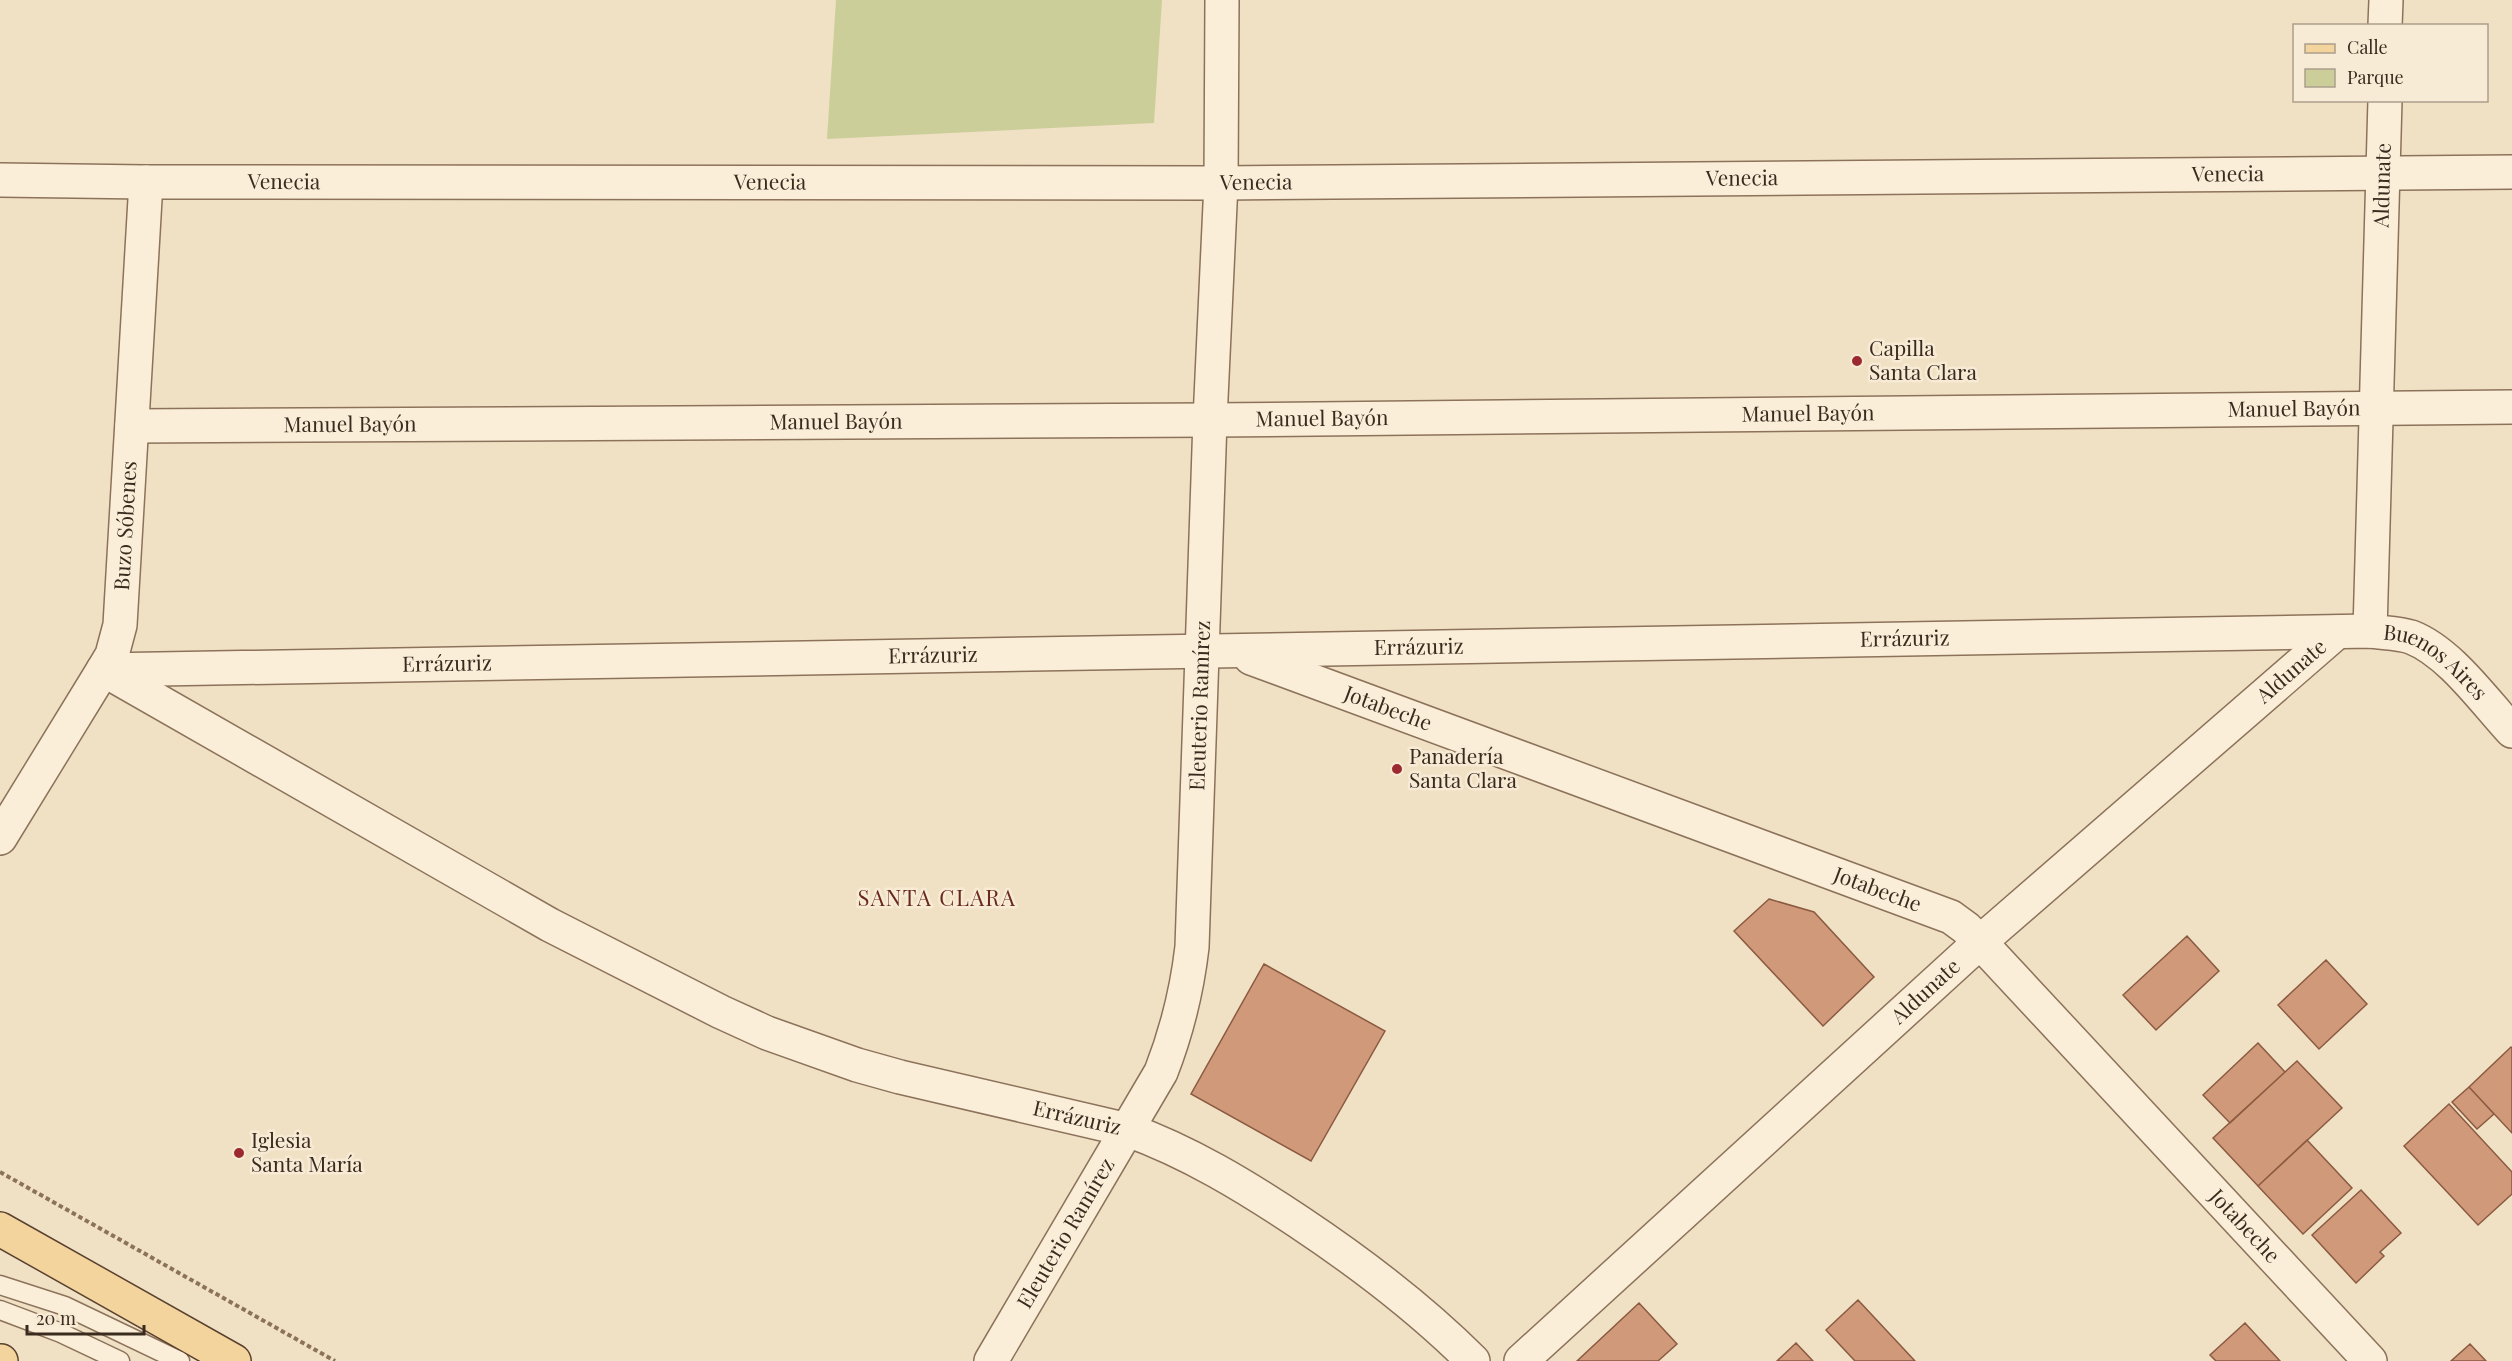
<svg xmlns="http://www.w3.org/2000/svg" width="2512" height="1361" viewBox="0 0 2512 1361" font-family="'Playfair Display',serif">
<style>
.green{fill:#cbce99}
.building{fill:#cf997a;stroke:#8b5a40;stroke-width:1.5}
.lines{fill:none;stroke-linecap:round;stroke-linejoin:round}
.service-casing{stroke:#8c725a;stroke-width:21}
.minor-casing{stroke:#8c725a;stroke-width:36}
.primary-casing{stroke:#59402f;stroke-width:36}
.path{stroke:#8c725a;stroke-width:4;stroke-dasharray:4.5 3;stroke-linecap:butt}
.service{stroke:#faeed9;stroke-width:18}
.minor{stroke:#faeed9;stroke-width:33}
.primary{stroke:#f3d49d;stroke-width:33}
.poi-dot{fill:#9c2930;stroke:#f7ebd5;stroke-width:2}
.labels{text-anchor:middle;stroke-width:5;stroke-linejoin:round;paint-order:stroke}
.street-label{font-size:21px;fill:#3b2b1f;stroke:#f7ebd5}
.poi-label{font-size:21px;fill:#3b2b1f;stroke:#f7ebd5;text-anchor:start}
.neighbourhood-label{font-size:22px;letter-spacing:1.5px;fill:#69291d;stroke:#f7ebd5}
</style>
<rect width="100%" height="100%" fill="#f0e1c5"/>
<path class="green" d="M836,0H1162L1154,123L827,139Z"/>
<path class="building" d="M1769,899L1814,912L1874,977L1823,1026L1734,931Z
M2187,936L2219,971L2156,1030L2123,995Z
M2326,960L2367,1004L2319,1049L2278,1005Z
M1264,964L1385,1031L1311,1161L1191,1094Z
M2258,1043L2285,1072L2230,1123L2203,1095Z
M2511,1047L2512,1048V1133L2469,1087Z
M2297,1061L2342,1108L2258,1186L2213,1138Z
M2469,1087L2494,1114L2477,1129L2452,1102Z
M2449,1104L2512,1172V1194L2478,1225L2404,1146Z
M2307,1140L2352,1188L2303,1234L2258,1186Z
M2361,1190L2401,1233L2380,1252L2384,1256L2356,1283L2312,1235Z
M1858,1300L1915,1361H1855L1826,1330Z
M1639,1303L1677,1344L1658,1361H1577Z
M2245,1323L2280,1361H2216L2210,1355Z
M1796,1343L1813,1361H1777Z
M2470,1344L2486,1361H2451Z"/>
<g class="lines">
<g class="service-casing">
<path id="service" d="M0,1285L65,1306L180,1361
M0,1310L61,1333L120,1361"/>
</g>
<g class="minor-casing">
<g id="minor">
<path d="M2385,26L2386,0"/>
<path id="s1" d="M0,180L146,182L1221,183L2512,172"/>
<path id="s2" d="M132,426L1210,420L2512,407"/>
<path id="s3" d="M2370,631L2385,100"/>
<path id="s4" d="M1251,658L1951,917L1966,928L1980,942L2370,1361"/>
<path id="s5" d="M103,670L2370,631C2383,633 2399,633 2411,637C2450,652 2484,701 2512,731"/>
<path id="s6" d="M104,670L550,925L721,1012L767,1033L857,1065L900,1077L1128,1130C1189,1152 1245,1186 1299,1222C1362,1264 1420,1308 1473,1361"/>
<path id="s7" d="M0,838L103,670L112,655L120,625L146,182"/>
<path id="s8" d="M991,1361L1161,1072C1177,1031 1187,990 1192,947L1210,420L1221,183L1222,0"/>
<path id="s9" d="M1521,1361L1980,942L2337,632"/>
</g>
</g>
<g class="primary-casing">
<path id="primary" d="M0,1229L234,1361
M0,1361H1"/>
</g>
<path class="path" d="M0,1172L335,1361"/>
<use href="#service" class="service"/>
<use href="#minor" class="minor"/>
<use href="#primary" class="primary"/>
</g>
<g class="poi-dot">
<circle cx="1857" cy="361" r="6"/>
<circle cx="1397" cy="769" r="6"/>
<circle cx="239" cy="1153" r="6"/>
</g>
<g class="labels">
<g class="street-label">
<text dy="7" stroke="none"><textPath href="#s1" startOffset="2228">Venecia</textPath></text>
<text dy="7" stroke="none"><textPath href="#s1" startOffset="1742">Venecia</textPath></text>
<text dy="7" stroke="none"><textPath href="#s1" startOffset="284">Venecia</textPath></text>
<text dy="7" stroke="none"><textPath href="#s1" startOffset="770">Venecia</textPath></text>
<text dy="7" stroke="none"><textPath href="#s1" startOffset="1256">Venecia</textPath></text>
<text dy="7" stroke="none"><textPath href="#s3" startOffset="446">Aldunate</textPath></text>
<text dy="7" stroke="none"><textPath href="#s2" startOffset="2162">Manuel Bayón</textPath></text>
<text dy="7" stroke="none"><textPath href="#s2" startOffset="1676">Manuel Bayón</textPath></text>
<text dy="7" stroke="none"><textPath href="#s2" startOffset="1190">Manuel Bayón</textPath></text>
<text dy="7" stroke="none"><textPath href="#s2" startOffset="704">Manuel Bayón</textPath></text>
<text dy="7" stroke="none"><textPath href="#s2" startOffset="218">Manuel Bayón</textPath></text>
<text dy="7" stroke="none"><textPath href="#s7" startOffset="345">Buzo Sóbenes</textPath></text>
<text dy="7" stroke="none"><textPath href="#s5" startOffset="1802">Errázuriz</textPath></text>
<text dy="7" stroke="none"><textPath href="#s5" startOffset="1316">Errázuriz</textPath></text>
<text dy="7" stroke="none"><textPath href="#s5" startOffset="830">Errázuriz</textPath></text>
<text dy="7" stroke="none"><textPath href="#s5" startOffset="344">Errázuriz</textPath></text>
<text dy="7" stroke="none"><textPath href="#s5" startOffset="2342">Buenos Aires</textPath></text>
<text dy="7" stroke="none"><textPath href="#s9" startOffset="1034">Aldunate</textPath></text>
<text dy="7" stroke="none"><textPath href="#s8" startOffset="706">Eleuterio Ramírez</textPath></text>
<text dy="7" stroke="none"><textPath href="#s4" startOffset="146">Jotabeche</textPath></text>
<text dy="7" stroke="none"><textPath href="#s4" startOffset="668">Jotabeche</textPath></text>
<text dy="7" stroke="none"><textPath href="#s9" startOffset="548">Aldunate</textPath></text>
<text dy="7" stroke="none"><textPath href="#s6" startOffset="1078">Errázuriz</textPath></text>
<text dy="7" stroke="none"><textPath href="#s4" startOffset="1173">Jotabeche</textPath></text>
<text dy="7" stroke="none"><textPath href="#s8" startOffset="148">Eleuterio Ramírez</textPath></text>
</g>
<g class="poi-label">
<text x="1869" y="356">Capilla<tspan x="1869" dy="24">Santa Clara</tspan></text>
<text x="1409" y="764">Panadería<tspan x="1409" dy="24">Santa Clara</tspan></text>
<text x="251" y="1148">Iglesia<tspan x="251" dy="24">Santa María</tspan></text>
</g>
<g class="neighbourhood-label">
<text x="937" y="906">SANTA CLARA</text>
</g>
</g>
<rect x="2293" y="24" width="195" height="78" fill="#f7ebd5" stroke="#ac9e8c" stroke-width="1.5"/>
<rect x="2305" y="44" width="30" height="9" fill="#f3d49d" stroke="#ac9e8c" stroke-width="1.5"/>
<text x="2347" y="54" font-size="18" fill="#3b2b1f">Calle</text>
<rect x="2305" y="69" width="30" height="18" fill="#cbce99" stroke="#ac9e8c" stroke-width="1.5"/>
<text x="2347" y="84" font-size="18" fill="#3b2b1f">Parque</text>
<path d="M27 1325v9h117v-9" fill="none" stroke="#3b2b1f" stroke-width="3"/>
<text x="36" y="1325" font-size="18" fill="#3b2b1f" stroke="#f7ebd5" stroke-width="4.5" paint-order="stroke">20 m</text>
</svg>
